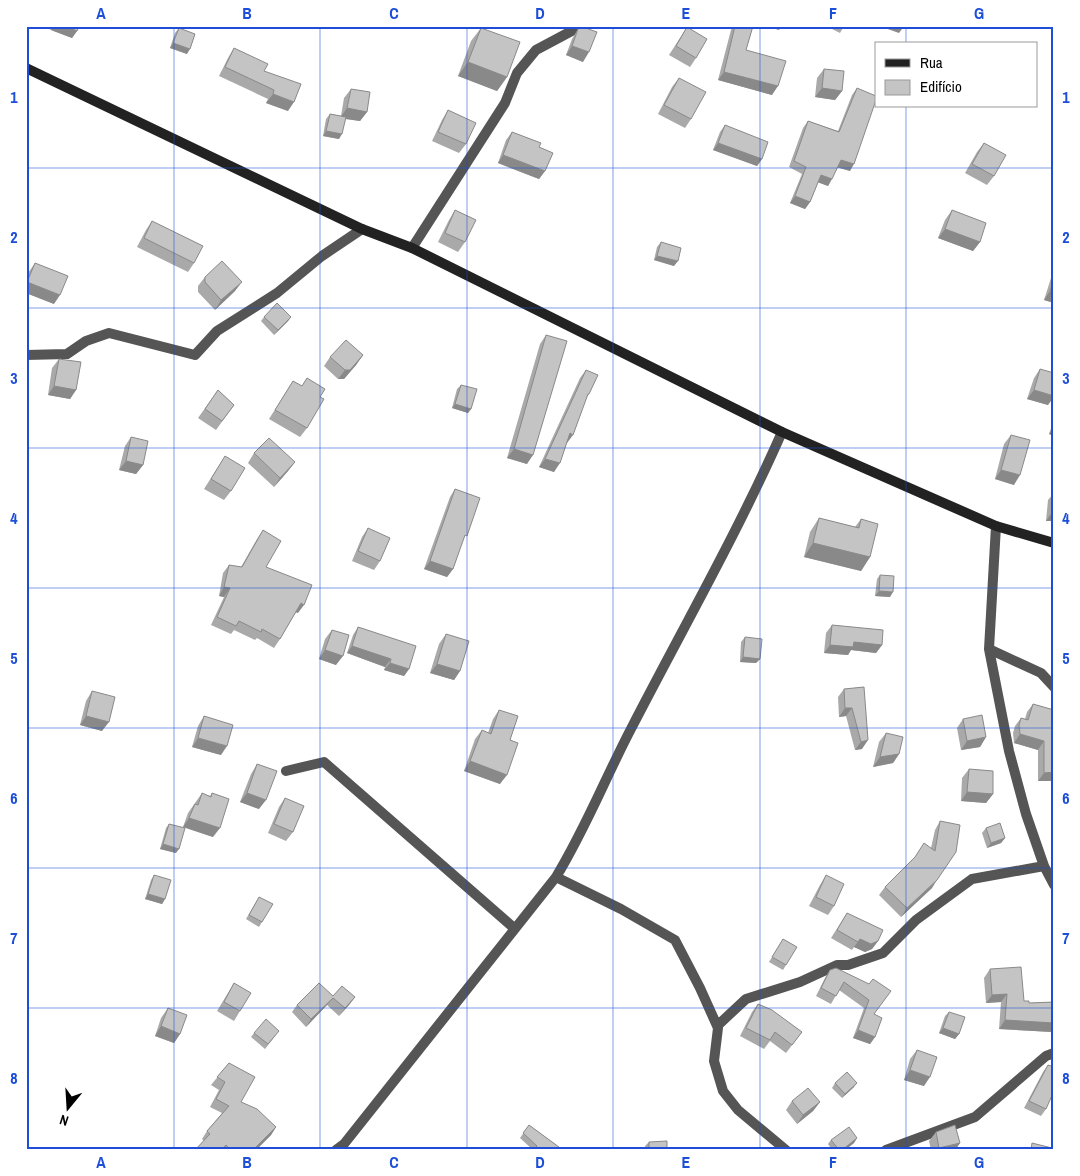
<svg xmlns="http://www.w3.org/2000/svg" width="1080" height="1176" viewBox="0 0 1080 1176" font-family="'Archivo Narrow',sans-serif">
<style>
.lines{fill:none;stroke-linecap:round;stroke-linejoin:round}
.street{stroke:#555;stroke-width:10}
.secondary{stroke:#222;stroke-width:10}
.wall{fill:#a9a9a9}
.shaded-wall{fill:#898989}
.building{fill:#c4c4c4;stroke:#898989}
.grid{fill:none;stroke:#1d4ed8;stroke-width:1;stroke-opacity:0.55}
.neatline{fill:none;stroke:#1d4ed8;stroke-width:2}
.grid-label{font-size:16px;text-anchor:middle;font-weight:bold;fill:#1d4ed8}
</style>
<rect width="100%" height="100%" fill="#fff"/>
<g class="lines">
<path class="street" d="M412,248L505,103L517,73L536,50L581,26
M26,355L67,354L86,341L109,333L195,355L217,331L277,293L322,256L362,229
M996,526L989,649L1009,751L1026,814L1044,866
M989,649L1041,673L1054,687
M286,771L324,762L514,928
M556,877L621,909L675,940L700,988L718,1028L714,1061L723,1091L738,1110L786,1150
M717,1026L746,999L800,982L837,965H848L883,953L916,920L972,879L1044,866L1054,885
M336,1150L344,1144L556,877C586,828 606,776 633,725C683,628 738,532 782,432
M886,1150L975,1117L1046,1056L1054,1053"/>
<path class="secondary" d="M26,68L362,229L412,248L782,432L996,526L1054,543"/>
</g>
<path class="wall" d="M44,26H79L77,31L72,38L51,30Z
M341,26H348L346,29Z
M732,26H753L746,50L772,95L718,80Z
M826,26H844L840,33Z
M687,27L696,58L690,67L669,55Z
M179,28L187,54L170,48L175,33Z
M481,28L507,77L497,91L458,76L471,41Z
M578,29L583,62L566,55L572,39Z
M234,48L264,71L288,111L266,103L268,99L219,76L228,58Z
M824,69L842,91L835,100L815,97L817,78Z
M679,78L691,119L685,128L658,114L672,87Z
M857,88L850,171L837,167L828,186L818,182L810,202L805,209L790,203L802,174L789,167L803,128L808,121L838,131L852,95Z
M351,89L367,112L360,121L345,119L339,139L323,136L326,119L330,114L341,116L344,98Z
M448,110L466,144L459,153L432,141L442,120Z
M725,125L762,159L757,166L713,150L720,132Z
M512,132L539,147L545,171L539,179L498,163L506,140Z
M984,143L994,176L987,185L965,173L977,152Z
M455,210L465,242L458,252L438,242L449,220Z
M952,210L980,242L973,251L938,238L945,220Z
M152,221L194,263L188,272L137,247L146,230Z
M661,242L674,266L654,260L657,247Z
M35,263L54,304L26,293V278L28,273Z
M1054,273V303L1044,300L1052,275Z
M205,277L235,291L215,310L198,292V286Z
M264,317H291L288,321L274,335L261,321Z
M546,335L527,464L507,458L540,344Z
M363,355L356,365L344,379H338L324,366L330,357Z
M59,359L76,390L70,399L48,395L52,368Z
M1040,369L1048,405L1027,399L1034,378Z
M586,370L589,394L585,400L554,472L539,467L580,378Z
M307,378V428L300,437L269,419L293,381L302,386Z
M461,385L471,409L468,413L452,408L457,389Z
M218,390L234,405L216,430L198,418Z
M1054,420V436L1049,434Z
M1011,435L1014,485L995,479L1004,444Z
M131,437L143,465L136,474L119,470L125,446Z
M254,453L295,462L288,471L274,487L248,463Z
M225,456L231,491L224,500L204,489Z
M455,489L462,542L453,569L447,577L424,569L450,497Z
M1054,493V521H1046L1048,500Z
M819,518L855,527L861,519L870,557L861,571L804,557L810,532Z
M368,528L380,561L374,570L352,561L362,537Z
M263,530L266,567L298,613L296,612L280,639L274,648L257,638L255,640L234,630L231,634L211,625L224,597L219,596L223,573L229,565L241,567L257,539Z
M880,575L890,597L875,596L877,579Z
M832,625L882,645L876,653L851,650L848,655L824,653L826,633Z
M358,627L409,669L404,676L384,670L385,667L347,653L353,635Z
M332,630L336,665L319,659L325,639Z
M446,634L460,671L454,680L430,673L439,644Z
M745,637L760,659L756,663L740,662L741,642Z
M864,687L862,749L855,750L846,716L839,717L838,697L844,689Z
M92,691L102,731L80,725L86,701Z
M1033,704L1054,710V781H1038V750L1014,743L1013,733L1015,726L1021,718L1025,719L1027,712Z
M499,710L510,740L500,784L464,771L475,739L482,730L488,733L493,719Z
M204,716L221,755L192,747L198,726Z
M963,719L986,737L980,747L961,750L957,728Z
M886,733L899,754L893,763L873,767L879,742Z
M257,764L259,809L240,802L251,774Z
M969,769L993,794L986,803L961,801L962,778Z
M202,793L210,796L212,793L213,837L183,827L188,813Z
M285,798L293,832L286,841L268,833L279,807Z
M940,821L932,888L901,917L879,895L885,887L931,848L935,830Z
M169,824L176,853L160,849L166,828Z
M986,828L1005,838L1001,843L987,848L982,833Z
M154,875L165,899L162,904L145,899L151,880Z
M826,875L834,906L828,915L809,906L820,885Z
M259,897L262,922L259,927L246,919Z
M847,913L878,941L872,949L865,952L854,947L852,950L831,938Z
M783,939L786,965L783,970L769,962Z
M990,969L1024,1001L1029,1003L1053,1002L1052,1000L1054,998V1029L1052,1032L999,1029L1001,1002L986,1003L984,978Z
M830,970L869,984L874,1014L875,1037L870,1044L853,1038L864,1008L839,990L831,1004L816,996L825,978Z
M234,983L240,1011L234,1021L217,1011Z
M333,996L355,997L349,1005L339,1016L327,1005L306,1027L292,1012L297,1005Z
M758,1004L802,1032L786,1053L770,1041L764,1049L740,1036L752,1012Z
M168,1008L180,1034L174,1043L155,1036L161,1018Z
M949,1012L959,1034L955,1039L939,1033L945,1016Z
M254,1033L276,1035L265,1049L251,1037Z
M917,1050L924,1086L904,1080L910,1059Z
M229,1063L241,1102L276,1127L271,1135L256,1150H195L204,1141L202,1139L207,1131L222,1113L210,1107L219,1090L211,1085Z
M1048,1065L1054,1067V1100L1050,1099L1046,1109L1041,1116L1024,1108L1043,1072Z
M835,1083L854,1087L842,1098L832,1088Z
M792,1101L820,1102L813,1111L797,1124L786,1110Z
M529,1125L563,1150H533L520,1138Z
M936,1132L960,1143L955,1150H931L929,1141Z
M857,1138L854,1143L845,1150H832L828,1144L831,1140Z
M649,1142L667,1150H646L645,1146Z"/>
<path class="shaded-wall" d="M54,26H65L77,31L72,38L51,30Z
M765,26H782L779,30Z
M883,26H896L902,29L899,33L882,27Z
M173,43L190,49L187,54L170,48Z
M572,46L589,52L583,62L566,55Z
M468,62L507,77L497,91L458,76Z
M724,72L778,86L772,95L718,80Z
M822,88L842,91L835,100L815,97Z
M273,94L294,102L288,111L266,103Z
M347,108L367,112L360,121L340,118Z
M326,131L342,134L339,139L323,136Z
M718,143L762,159L757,166L713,150Z
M503,155L545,171L539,179L498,163Z
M841,160L854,164L850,171L836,167Z
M821,175L832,179L828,186L817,182Z
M795,196L810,202L805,209L790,203Z
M945,229L980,242L973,251L938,238Z
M657,256L678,261L674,266L654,260Z
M27,282L60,295L54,304L26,293V284Z
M242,282L235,291L215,310L221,300Z
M1050,291L1054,292V303L1044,300Z
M291,317L288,321L274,335L278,330Z
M363,355L356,365L344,379H338L345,370Z
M54,386L76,390L70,399L48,395Z
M1034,390L1054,396V397L1048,405L1027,399Z
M455,404L471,409L468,413L452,408Z
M1054,427V436L1049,434Z
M570,433L573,435L567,443L564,442Z
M514,449L533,455L527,464L507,458Z
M545,459L560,463L554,472L539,467Z
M126,461L143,465L136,474L119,470Z
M295,462L288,471L274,487L280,478Z
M1001,470L1020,475L1014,485L995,479Z
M1053,511L1054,512V521H1046Z
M813,543L870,557L861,571L804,557Z
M430,561L453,569L447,577L424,569Z
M224,587L230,588L224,597L219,596Z
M879,591L893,592L890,597L875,596Z
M301,603L304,605L298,613L295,612Z
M854,642L882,645L876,653L851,650L848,655L824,653L830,645Z
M352,646L391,659L385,667L347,653Z
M325,650L343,656L336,665L319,659Z
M743,657L760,659L756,663L740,662Z
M390,663L409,669L404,676L384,670Z
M437,664L460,671L454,680L430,673Z
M845,708H852L846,716L839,717Z
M86,716L109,722L102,731L80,725Z
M1020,734L1044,741L1038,750L1014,743Z
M986,737L980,747L961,750L967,741Z
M198,738L227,746L221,755L192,747Z
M868,740L862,749L855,750L861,742Z
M899,754L893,763L873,767L880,757Z
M470,761L507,775L500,784L464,771Z
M1054,772V781H1038L1044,773Z
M967,792L993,794L986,803L961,801Z
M247,793L266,800L259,809L240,802Z
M189,818L220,828L213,837L183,827Z
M1005,838L1001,843L987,848L991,843Z
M163,844L179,849L176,853L160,849Z
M937,880L932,888L901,917L907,908Z
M148,894L165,899L162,904L145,899Z
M860,939L878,941L872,949L865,952L854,947Z
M1007,994L1001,1002L986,1003L992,995Z
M355,997L349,1005L339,1016L345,1008Z
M333,998L327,1005L306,1027L311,1019Z
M1005,1020L1054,1023V1029L1052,1032L999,1029Z
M161,1026L180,1034L174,1043L155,1036Z
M943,1028L959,1034L955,1039L939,1033Z
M858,1030L875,1037L870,1044L853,1038Z
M910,1070L930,1077L924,1086L904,1080Z
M857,1083L854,1087L842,1098L845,1094Z
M820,1102L813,1111L797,1124L803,1115Z
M276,1127L271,1135L256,1150H253Z
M857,1138L854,1143L845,1150H842Z
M960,1143L955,1150H938L939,1148Z"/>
<path class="building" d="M65,26H79L77,31Z
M735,26H753L746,50L786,61L778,86L724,72Z
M583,27L597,32L589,52L572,46L578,29Z
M687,27L707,39L696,58L676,46Z
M179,28L195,34L190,49L173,43Z
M481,28L520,42L507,77L468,62Z
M234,48L268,64L264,71L301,84L294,102L273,94L274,90L225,67Z
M824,69L844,71L842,91L822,88Z
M679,78L706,92L691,119L664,105Z
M857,88L876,96V100L854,164L841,160L832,179L821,175L810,202L795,196L806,167L794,161L808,121L839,132Z
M351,89L370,92L367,112L347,108Z
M448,110L476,123L466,144L438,132Z
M330,114L346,117L342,134L326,131Z
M725,125L768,142L762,159L718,143Z
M512,132L541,143L539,147L553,153L545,171L503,155Z
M984,143L1006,155L994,176L972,164Z
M455,210L476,220L465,242L445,233Z
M952,210L986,223L980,242L945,229Z
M152,221L203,246L194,263L144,238Z
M661,242L681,248L678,261L657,256Z
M222,261L242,282L221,300L205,282V277Z
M35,263L68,276L60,295L27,282Z
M1054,281V292L1050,291Z
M277,303L291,317L278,330L264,317Z
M546,335L567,341L533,455L514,449Z
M346,340L363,355L350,370H345L330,357Z
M59,359L81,362L76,390L54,386Z
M1040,369L1054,373V396L1034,390Z
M586,370L598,375L589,394H588L573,435L570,433L560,463L545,459Z
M307,378L325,389L320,397L324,399L307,428L275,410L293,381L302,386Z
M461,385L477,389L471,409L455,404Z
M218,390L234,405L222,421L205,409Z
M1011,435L1030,440L1020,475L1001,470Z
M131,437L148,441L143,465L126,461Z
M269,438L295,462L280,478L254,453Z
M225,456L245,468L231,491L211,479Z
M455,489L480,498L467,536L465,535L453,569L430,561Z
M819,518L859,528L861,519L878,524L870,557L813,543Z
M368,528L390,538L380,561L358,551Z
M263,530L281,541L266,567L312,585L304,605L301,603L280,639L262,629L261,632L239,621L236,626L217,617L230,588L224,587L229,565L242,567Z
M880,575L894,576L893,592L879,591Z
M832,625L883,630L882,645L854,642L853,647L830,645Z
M358,627L416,646L409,669L390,663L391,659L352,646Z
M332,630L349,635L343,656L325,650Z
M446,634L469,641L460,671L437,664Z
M745,637L762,639L760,659L743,657Z
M864,687L868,740L861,742L852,708H845L844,689Z
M92,691L115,697L109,722L86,716Z
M1033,704L1054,710V772L1044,773V741L1020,734L1019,725L1021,718L1028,720Z
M499,710L518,716L510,740L518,743L507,775L470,761L482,730L491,734Z
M982,715L986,737L967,741L963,719Z
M204,716L233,725L227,746L198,738Z
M886,733L903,737L899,754L880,757Z
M257,764L277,771L266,800L247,793Z
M969,769L993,771V794L967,792Z
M202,793L211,797L212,793L229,799L220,828L189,818L195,804L198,805Z
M285,798L304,806L293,832L274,824Z
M940,821L960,825L956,852L937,880L907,908L885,887L915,857L924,843L935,851Z
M1000,823L1005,838L991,843L986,828Z
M169,824L185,828L179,849L163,844Z
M154,875L171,880L165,899L148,894Z
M826,875L844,884L834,906L816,897Z
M26,895H28V912H26Z
M259,897L273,904L262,922L249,915Z
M847,913L883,930L878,941L871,944L860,939L858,942L837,930Z
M783,939L797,947L786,965L772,957Z
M1021,967L1024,1001H1029V1003L1054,1002V1023L1005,1020L1007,994L992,995L990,969Z
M836,968L869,984L873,979L891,991L874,1014L882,1018L875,1037L858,1030L869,1000L844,982L836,996L821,988L830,970Z
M234,983L251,993L240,1011L224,1002Z
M319,983L333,996L342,986L355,997L345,1008L333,998L311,1019L297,1005Z
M758,1004L772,1010L802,1032L792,1045L775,1032L770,1040L746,1028Z
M168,1008L187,1015L180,1034L161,1026Z
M949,1012L965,1017L959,1034L943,1028Z
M266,1019L279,1031L268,1044L254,1033Z
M917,1050L937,1057L930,1077L910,1070Z
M229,1063L255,1077L241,1102L257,1109L276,1127L253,1150H231L226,1145L222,1150H195L210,1134L207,1131L229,1106L216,1099L225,1082L217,1077Z
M1048,1065L1054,1067V1091L1046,1109L1029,1101Z
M847,1072L857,1083L845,1094L835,1083Z
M808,1088L820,1102L803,1115L792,1101Z
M529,1125L563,1150H535L537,1146L523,1133Z
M955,1125L960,1143L939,1148L936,1132Z
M849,1127L857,1138L842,1150H839L831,1140Z
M667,1141V1150H649V1142Z
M1032,1143L1052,1148V1150H1031Z"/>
<path class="grid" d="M174,26V1150M320,26V1150M467,26V1150M613,26V1150M760,26V1150M906,26V44M906,106V1150M26,168H1054M26,308H1054M26,448H1054M26,588H1054M26,728H1054M26,868H1054M26,1008H1054"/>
<rect width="1080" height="1176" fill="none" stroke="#ffffff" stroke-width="55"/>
<rect x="875" y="42" width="162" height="65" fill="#ffffff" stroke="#999999"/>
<rect x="885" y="59" width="25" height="8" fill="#222222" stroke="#999999"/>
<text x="920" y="68" font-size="15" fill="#000000">Rua</text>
<rect x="885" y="80" width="25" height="15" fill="#c4c4c4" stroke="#999999"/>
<text x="920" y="92" font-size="15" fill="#000000">Edifício</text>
<g transform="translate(68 1108) rotate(198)" stroke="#ffffff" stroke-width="4" paint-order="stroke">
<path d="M0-4L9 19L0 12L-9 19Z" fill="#000000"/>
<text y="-8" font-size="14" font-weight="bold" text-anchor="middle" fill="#000000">N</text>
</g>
<rect x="28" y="28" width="1024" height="1120" class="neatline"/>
<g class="grid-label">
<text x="101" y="19">A</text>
<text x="247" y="19">B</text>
<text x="394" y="19">C</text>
<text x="540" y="19">D</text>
<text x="686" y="19">E</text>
<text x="833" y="19">F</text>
<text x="979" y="19">G</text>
<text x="14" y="103">1</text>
<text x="1066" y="103">1</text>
<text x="14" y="243">2</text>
<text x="1066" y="243">2</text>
<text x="14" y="384">3</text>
<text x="1066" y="384">3</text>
<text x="14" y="524">4</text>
<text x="1066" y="524">4</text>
<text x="14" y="664">5</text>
<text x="1066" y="664">5</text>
<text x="14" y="804">6</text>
<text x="1066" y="804">6</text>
<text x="14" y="944">7</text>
<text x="1066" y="944">7</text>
<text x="14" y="1084">8</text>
<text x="1066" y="1084">8</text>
<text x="101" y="1168">A</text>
<text x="247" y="1168">B</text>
<text x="394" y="1168">C</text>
<text x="540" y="1168">D</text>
<text x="686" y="1168">E</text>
<text x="833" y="1168">F</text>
<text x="979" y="1168">G</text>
</g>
</svg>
